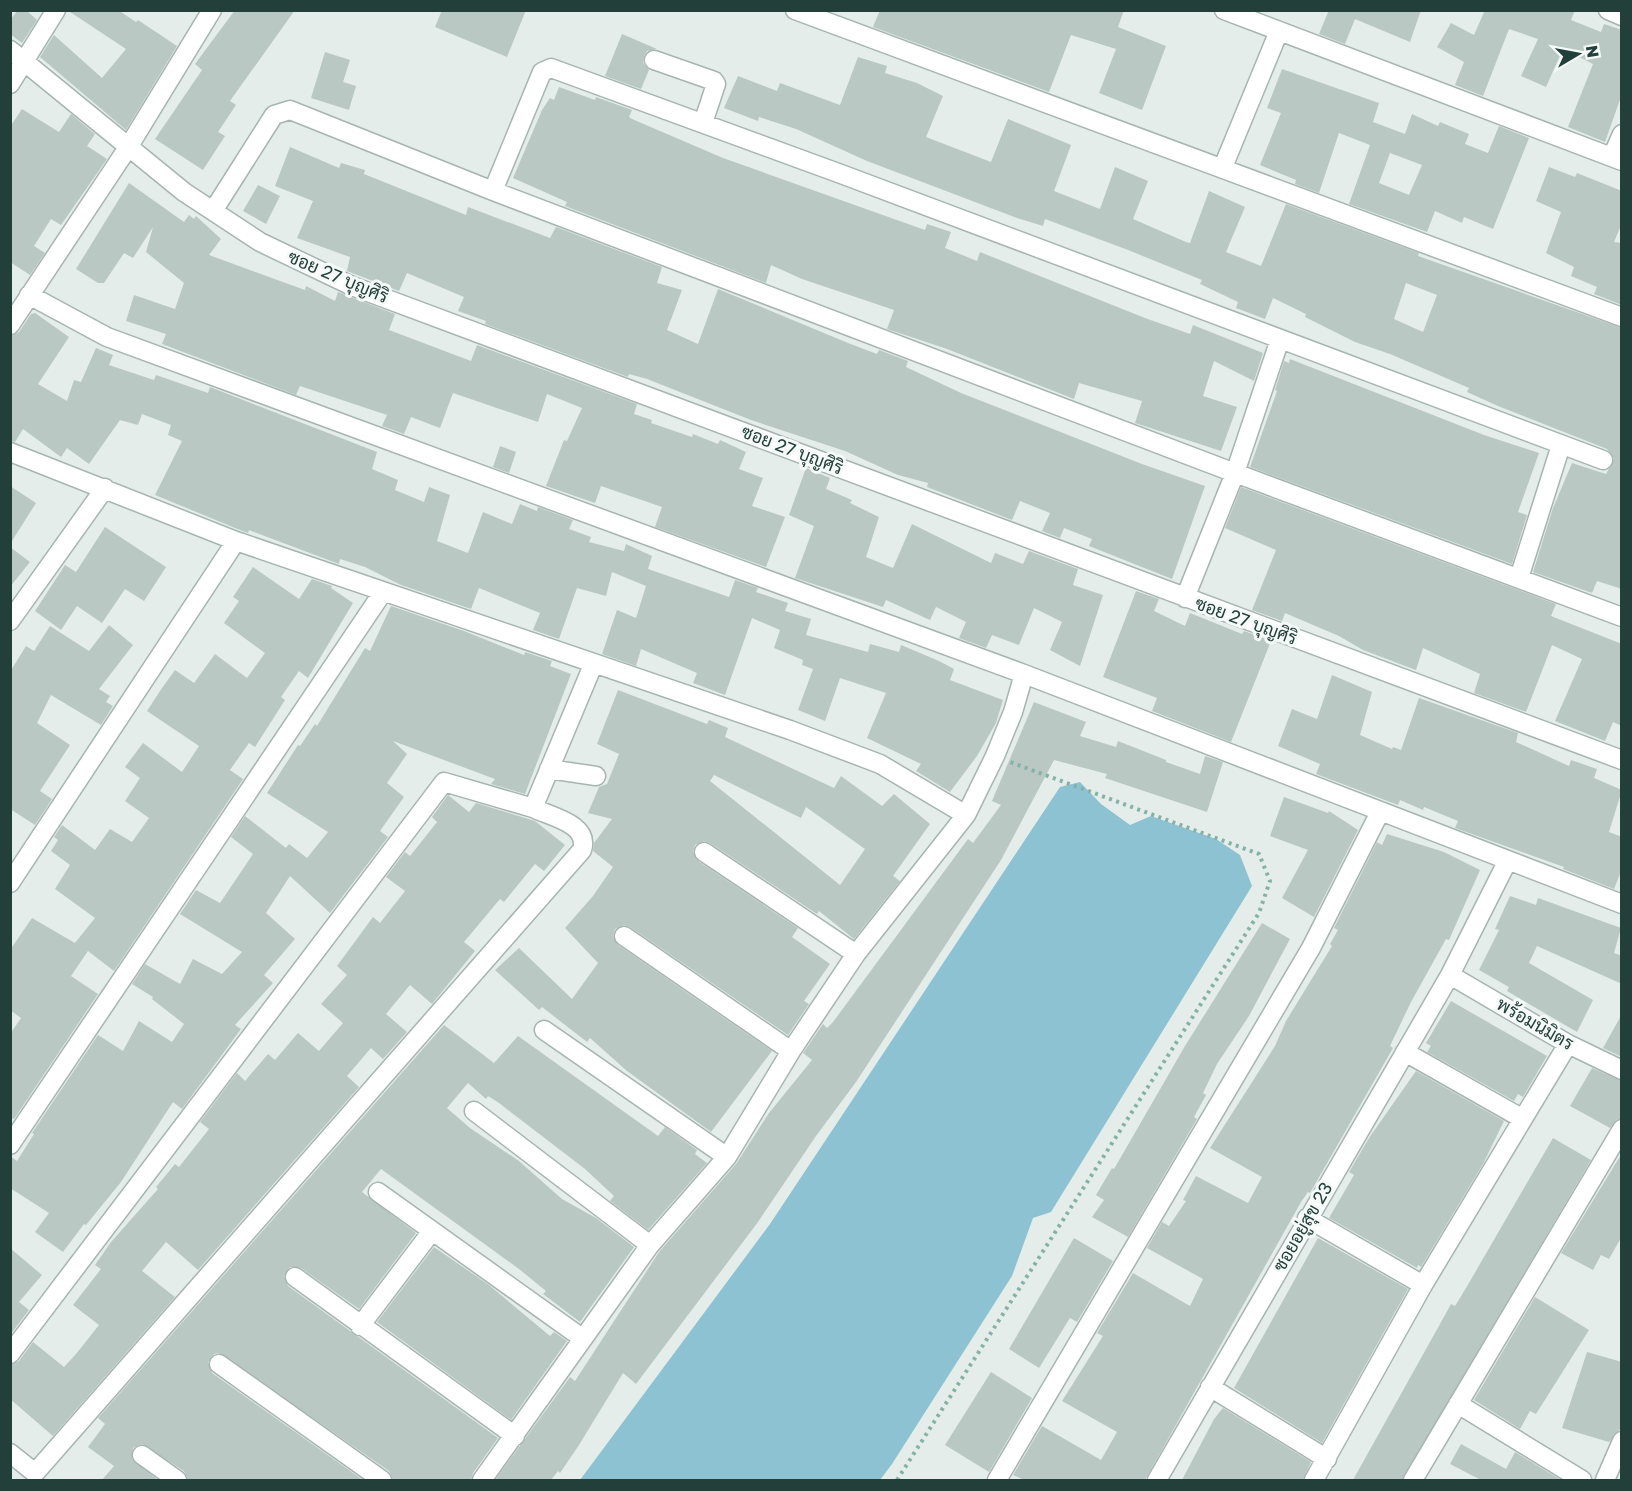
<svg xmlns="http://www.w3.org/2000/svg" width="1632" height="1491" viewBox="0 0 1632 1491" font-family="'Golos Text',Sarabun,sans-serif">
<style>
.water{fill:#8dc2d2}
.building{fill:#b9c8c3;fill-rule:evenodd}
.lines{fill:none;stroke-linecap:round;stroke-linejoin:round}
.minor-casing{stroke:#a6b5b2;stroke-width:21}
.path{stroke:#85b1a6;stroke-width:4;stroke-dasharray:3 4.5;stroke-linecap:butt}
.minor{stroke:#fff;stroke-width:18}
.labels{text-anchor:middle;stroke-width:6;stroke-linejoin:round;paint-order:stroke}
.street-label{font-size:18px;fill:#233f3a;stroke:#f5faf8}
</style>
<rect width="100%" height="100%" fill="#e4edea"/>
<path class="water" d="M1080,782L1101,804L1130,825L1151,816L1216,839L1240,855L1252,886L1051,1212L1033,1218L1012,1276L892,1464L880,1480H580L770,1224L1060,787Z"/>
<path class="building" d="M18,10H26L37,20L22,43L10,34V20Z
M67,10H118L136,22L138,20L177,46L126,130L40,57L54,35L102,78L126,49Z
M235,10H295L230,101L236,105L218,132L225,136L203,170L155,139L202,70L195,64Z
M442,10H526L507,57L435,27Z
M880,10H1124L1118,27L1166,46L1142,110L1099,93L1116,49L1071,35L1049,92L873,27Z
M1329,10H1421L1410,42L1355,19L1345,44L1319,34Z
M1485,10H1575L1571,20L1601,32L1604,24L1622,30V94L1605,142L1568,127L1593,64L1563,49L1546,87L1521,76L1538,39L1509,29L1483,96L1455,85L1464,62L1437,47L1451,23L1474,35Z
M622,34L657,49L647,51L644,56L643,63L649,70L641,89L605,76Z
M325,52L350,60L343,82L356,86L349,110L311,98Z
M858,57L887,66L885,73L917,83L943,96L926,137L991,162L1008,119L1071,145L1054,191L1100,209L1115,167L1148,181L1133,219L1186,242L1190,243L1209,191L1245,207L1226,252L1261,266L1286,204L1419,253L1418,256L1622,328V589L1597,581L1592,593L1533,572L1553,508L1572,463L1606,474L1614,459L1607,449L1498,406L1467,392L1469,388L1390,354L1355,342L1305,317L1306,314L1273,298L1265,319L1236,308L1238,302L1200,284L1202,280L1128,250L1045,219L1043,226L1017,218L867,161L796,129L759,117L758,121L724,108L738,76L777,91L780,83L840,105ZM1406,283L1437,295L1423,332L1394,319Z
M1282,69L1379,103L1373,122L1405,134L1412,114L1438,126L1440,122L1469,134L1465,144L1488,153L1499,126L1529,138L1493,229L1464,217L1462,223L1435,211L1427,232L1349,204L1370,145L1339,133L1319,193L1295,184L1296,180L1260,165L1281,113L1267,108ZM1390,153L1422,165L1409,195L1379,183Z
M559,87L595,100L596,97L632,110L629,117L632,119L723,158L925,230L927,224L951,232L945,248L977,261L980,252L1145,318L1190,334L1193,325L1263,353L1254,381L1214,361L1203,396L1237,407L1221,451L1135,423L1142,401L1079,383L1074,399L947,349L887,329L894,310L802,279L771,265L766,283L565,206L567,202L513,178L542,110L550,98L554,100Z
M22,109L59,132L71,114L95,134L87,146L107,159L61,225L51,219L34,246L45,253L30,275L10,262V127Z
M290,147L339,168L341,163L365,170L364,174L466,215L468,207L550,238L556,227L662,267L657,283L682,290L667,330L698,344L718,289L848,343L877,354L879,350L908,361L906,367L961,393L1142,464L1205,486L1172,579L1089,546L1092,539L1064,528L1060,538L1042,531L1050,513L1020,501L1012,520L927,487L928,483L898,475L845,451L751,420L647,379L629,374L628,377L485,324L486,321L458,311L464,297L407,273L399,291L347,271L350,257L297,238L313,201L275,186Z
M1549,167L1575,177L1577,173L1622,191V223L1614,242L1622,243V305L1594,294L1597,287L1571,276L1574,267L1546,253L1561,212L1536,201Z
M129,183L184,222L189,215L194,219L196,216L221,239L209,255L305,290L306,286L335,301L338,292L395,314L389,330L471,361L477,345L637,404L634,414L652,420L651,423L692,437L693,434L718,444L720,440L746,452L739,469L763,478L752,506L785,517L766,567L655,527L662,507L601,486L595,503L546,486L564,440L567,441L582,408L547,394L538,422L453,393L440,428L411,417L404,434L382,426L387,415L300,386L296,395L162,344L166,334L126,321L134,295L175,309L184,283L146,252L153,227L133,258L124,253L104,283H98L76,269Z
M258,185L280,196L266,224L243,211Z
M35,313L69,337L38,384L67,401L74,380L81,382L96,348L113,355L109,365L154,380L156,375L208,393L210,387L377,452L372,469L398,480L395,490L424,502L429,487L450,495L437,541L468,553L483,512L512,524L520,504L537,511L538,507L573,520L569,529L591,537L589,542L624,551L626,544L652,556L648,569L729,597L735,580L758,588L756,592L788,603L785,611L811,619L806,635L868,652L870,644L899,652L901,645L939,661L954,669L950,680L1003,700L996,723L977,756L950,792L916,771L921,764L867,738L886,693L840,678L825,721L798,710L813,669L802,665L803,660L774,648L780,630L752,618L725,695L693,683L697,673L641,649L636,666L602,654L617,610L636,618L646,586L612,572L606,596L577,588L559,639L533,630L540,613L479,588L471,609L401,585L365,567L340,559L339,564L249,530L248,533L240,530L155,495L182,441L168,435L171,425L142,414L138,425L120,420L89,464L67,448L61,457L23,429L15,442L10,441V336L19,332L31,314Z
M1290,359L1484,435L1539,453L1518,512L1527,515L1512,564L1250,467L1277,391L1275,390L1284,361L1289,363Z
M500,446L516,452L509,473L493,467Z
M806,468L830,478L826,489L852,500L850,503L879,517L866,557L893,568L912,524L991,563L995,553L1023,564L1029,551L1078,569L1073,585L1103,595L1080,666L1050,650L1062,622L1034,608L1019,645L992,635L986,648L959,638L966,622L936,607L930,620L886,600L883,607L795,578L814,526L789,515Z
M10,486L36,503L10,544Z
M1241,487L1556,604L1551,616L1622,644V726L1613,722L1605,741L1555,721L1582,659L1552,645L1526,712L1474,693L1480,674L1423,648L1416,670L1363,650L1339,636L1285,613L1282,621L1252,610L1276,550L1225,528Z
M105,527L166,567L144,601L125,589L102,623L77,606L61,630L35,611L65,565L76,572Z
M10,547L30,562L10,587Z
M253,567L299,599L312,579L332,586L331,588L353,603L308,678L299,671L281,697L285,700L255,747L249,743L230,770L243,779L114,971L88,951L71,976L98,994L14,1119L10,1117V1034L21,1018L10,1010V950L32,918L75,943L95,918L55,889L70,865L51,851L58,840L54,837L62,825L95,850L110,829L132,842L149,818L125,801L140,778L125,767L143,743L182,772L199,746L147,711L162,688L175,670L194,683L215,654L247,678L265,653L224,623L239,601L233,597Z
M1136,591L1159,599L1154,611L1185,626L1190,613L1242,634L1244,631L1271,641L1231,742L1152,711L1157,698L1103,677Z
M391,606L464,631L524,655L525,652L552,661L550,666L571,674L525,794L491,784L495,779L393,741L407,754L387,783L404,797L380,831L388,837L330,913L290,876L266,913L295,939L264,975L273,983L235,1025L241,1029L182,1109L173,1102L121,1182L86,1225L84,1224L63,1252L35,1232L49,1213L10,1188V1156L17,1161L34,1134L32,1133L98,1035L123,1051L139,1021L172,1042L184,1024L152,999L153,997L132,984L145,964L180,984L193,959L222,974L242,952L180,914L196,890L220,903L253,854L231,837L245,816L286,848L289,844L307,858L328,832L267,793L298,745L300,746L315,724L317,726L365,648L370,651Z
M109,625L133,645L99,689L110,696L106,702L113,706L101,725L51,695L37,723L70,745L40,791L52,799L35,825L10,809V672L26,646L34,651L50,626L89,651Z
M1332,675L1372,692L1360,735L1392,749L1393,747L1401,750L1419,698L1518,733L1516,742L1569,766L1571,760L1597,769L1594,778L1622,790L1609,832L1622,837V869L1614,889L1563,869L1564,867L1455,828L1458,821L1424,807L1423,810L1400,800L1398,805L1316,774L1320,764L1278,746L1292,709L1317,719Z
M618,690L707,724L709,720L728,728L725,737L834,788L841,776L882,806L894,794L930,824L893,876L900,881L854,939L819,911L817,914L710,843L704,841L695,845L693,852L698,861L798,928L792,937L830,964L804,1001L809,1004L788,1035L630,927L624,925L615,929L613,936L618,945L772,1051L711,1132L627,1071L590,1038L587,1042L542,1007L539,1010L495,970L519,948L572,999L598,963L565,928L593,896L613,867L593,851L594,843L612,819L588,813L599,787L607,784L619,754L597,744ZM714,775L801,818L806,807L865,849L840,885L710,781Z
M1034,702L1086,722L1080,736L1116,747L1118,741L1166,760V762L1200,774L1205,756L1223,762L1207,812L1105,778L1107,774L1054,760L1001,860L856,1082L816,1136L758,1222L636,1384L623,1373L579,1445L560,1473L558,1471L551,1480H495L570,1377L575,1381L659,1252L736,1164L769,1113L812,1060L803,1053L823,1024L827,1028L833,1022L968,839L973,843L1001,805L992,801Z
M448,795L469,812L476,803L535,821L565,845L544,871L535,864L504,902L500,899L464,942L475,951L432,1004L410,985L386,1014L407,1032L383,1059L371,1048L347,1076L359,1087L198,1270L166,1242L142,1271L175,1297L53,1436L10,1399V1365L19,1361L33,1342L64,1367L76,1354L99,1325L73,1305L101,1269L95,1265L111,1242L158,1189L156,1187L175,1164L179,1167L209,1129L200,1122L237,1073L245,1081L268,1054L275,1060L298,1033L319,1051L343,1023L321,1004L347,975L337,966L373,917L380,923L405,891L386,877L405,852L410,856L437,822L432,817Z
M1284,797L1328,813L1329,811L1358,830L1314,917L1282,898L1308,850L1270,836Z
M1387,834L1444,852L1480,870L1449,940L1446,939L1411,1002L1390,1046L1393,1048L1310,1193L1308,1192L1301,1202L1145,1480H1024L1013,1475L1042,1426L1101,1460L1117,1432L1062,1401L1103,1336L1097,1333L1133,1273L1190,1306L1203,1279L1147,1248L1162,1222L1169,1226L1186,1201L1183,1200L1196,1176L1248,1203L1262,1177L1210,1148L1275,1046L1286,1021L1332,946L1330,944L1338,930L1334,928L1377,842L1382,845Z
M1510,896L1536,905L1538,898L1621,928L1614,953L1622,956V984L1537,946L1529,963L1593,1000L1577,1032L1507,991L1509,987L1479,970L1499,930L1495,929Z
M1262,923L1290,939L1249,1016L1217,1064L1203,1093L1206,1095L1194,1117L1197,1119L1128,1237L1092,1217L1104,1200L1096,1195L1112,1168L1114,1169L1185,1046Z
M1451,1001L1547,1056L1523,1097L1518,1094L1514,1101L1427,1052L1431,1046L1426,1043Z
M1622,1014V1057L1603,1048Z
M444,1025L494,1063L518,1036L658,1136L665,1127L697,1150L695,1154L707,1163L648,1230L610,1201L614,1196L585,1169L499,1103L488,1096L486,1099L468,1083L447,1108L470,1128L519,1161L562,1199L596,1218L634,1247L580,1322L543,1294L546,1291L519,1269L381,1169L362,1192L416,1233L359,1309L301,1268L290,1267L284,1276L288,1286L498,1438L473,1473L471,1480H393L389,1471L219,1353L214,1354L208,1362L212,1373L363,1480H188L184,1471L142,1444L133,1448L132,1459L158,1480H102L114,1466L88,1447L105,1424L98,1418Z
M1592,1068L1622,1081V1118L1616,1120L1610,1128L1570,1106Z
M1416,1071L1504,1121L1483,1164L1421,1267L1418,1265L1417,1268L1329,1218L1354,1175L1349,1172L1369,1138Z
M1553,1138L1591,1160L1402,1480H1353L1445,1315L1451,1304L1455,1306L1466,1288Z
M1622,1153V1236L1609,1259L1601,1255L1593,1270L1561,1253Z
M1074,1238L1113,1261L1077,1322L1070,1318L1039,1368L1009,1349Z
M1318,1238L1408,1289L1322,1443L1234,1388Z
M434,1247L489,1285L550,1336L554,1332L567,1341L511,1420L377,1322Z
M10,1248L42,1275L19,1302L29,1310L10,1335Z
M1535,1297L1589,1330L1536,1414L1530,1411L1520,1429L1474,1400Z
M1587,1352L1622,1362V1427L1609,1442L1562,1428Z
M991,1372L1032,1398L989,1472L945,1445Z
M1223,1408L1311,1462L1303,1480H1182L1214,1419Z
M1461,1444L1506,1469L1515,1452L1561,1480H1481L1450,1464Z"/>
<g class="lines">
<g class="minor-casing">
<path id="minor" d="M795,10L1622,317
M1224,10L1622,161
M1608,10L1622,16
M10,50L184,192L260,242L352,286L1622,760
M654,60L714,81L716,84L703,123
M10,84L56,10
M1612,157L1622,134
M1223,167L1279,31
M493,191L542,72L551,68L841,174L1603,460
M213,211L274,115L290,110L493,191L1235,473L1622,617
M29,295L107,337L1024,674L1622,904
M10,325L129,146L212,10
M10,452L236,541L790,730L880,764L966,815
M1519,578L1561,445
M1185,598L1235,473L1280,339
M10,621L105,488
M549,769L596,776
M704,852L856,954
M10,883L236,541
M624,936L791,1051
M1450,975L1568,1044L1622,1070
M544,1030L727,1157
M1405,1052L1523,1119
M474,1111L650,1245
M10,1145L383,592
M378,1192L582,1338
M1307,1218L1423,1285
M295,1277L515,1436
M360,1326L432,1231
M10,1354L444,782L533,808L593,665
M219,1364L382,1480
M1210,1387L1327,1459
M1458,1404L1582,1480
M10,1453L35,1473L582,850C590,824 552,817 533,808
M142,1455L177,1480
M482,1480L650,1245L727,1157L791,1051L856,954L966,815L995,756L1013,712L1024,674
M997,1480L1311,948L1380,812
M1157,1480L1450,975L1508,860
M1314,1480L1423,1285L1568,1044
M1413,1480L1622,1129
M1605,1480L1622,1441"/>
</g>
<path class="path" d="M897,1480L1259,913L1270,881L1259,854L1010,762"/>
<use href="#minor" class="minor"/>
</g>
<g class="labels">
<g class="street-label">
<text transform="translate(338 277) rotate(23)" y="6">ซอย 27 บุญศิริ</text>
<text transform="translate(792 450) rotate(21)" y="6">ซอย 27 บุญศิริ</text>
<text transform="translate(1246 621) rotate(20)" y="6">ซอย 27 บุญศิริ</text>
<text transform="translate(1535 1024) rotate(30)" y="6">พร้อมนิมิตร</text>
<text transform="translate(1303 1227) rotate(-60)" y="6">ซอยอยู่สุข 23</text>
</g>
</g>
<rect width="1632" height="1491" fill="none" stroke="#233f3a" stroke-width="24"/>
<g transform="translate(1578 54) rotate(80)" stroke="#f5faf8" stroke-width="4.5" paint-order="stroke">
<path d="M0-4.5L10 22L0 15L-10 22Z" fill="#233f3a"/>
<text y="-9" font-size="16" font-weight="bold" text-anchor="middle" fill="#233f3a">N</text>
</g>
</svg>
